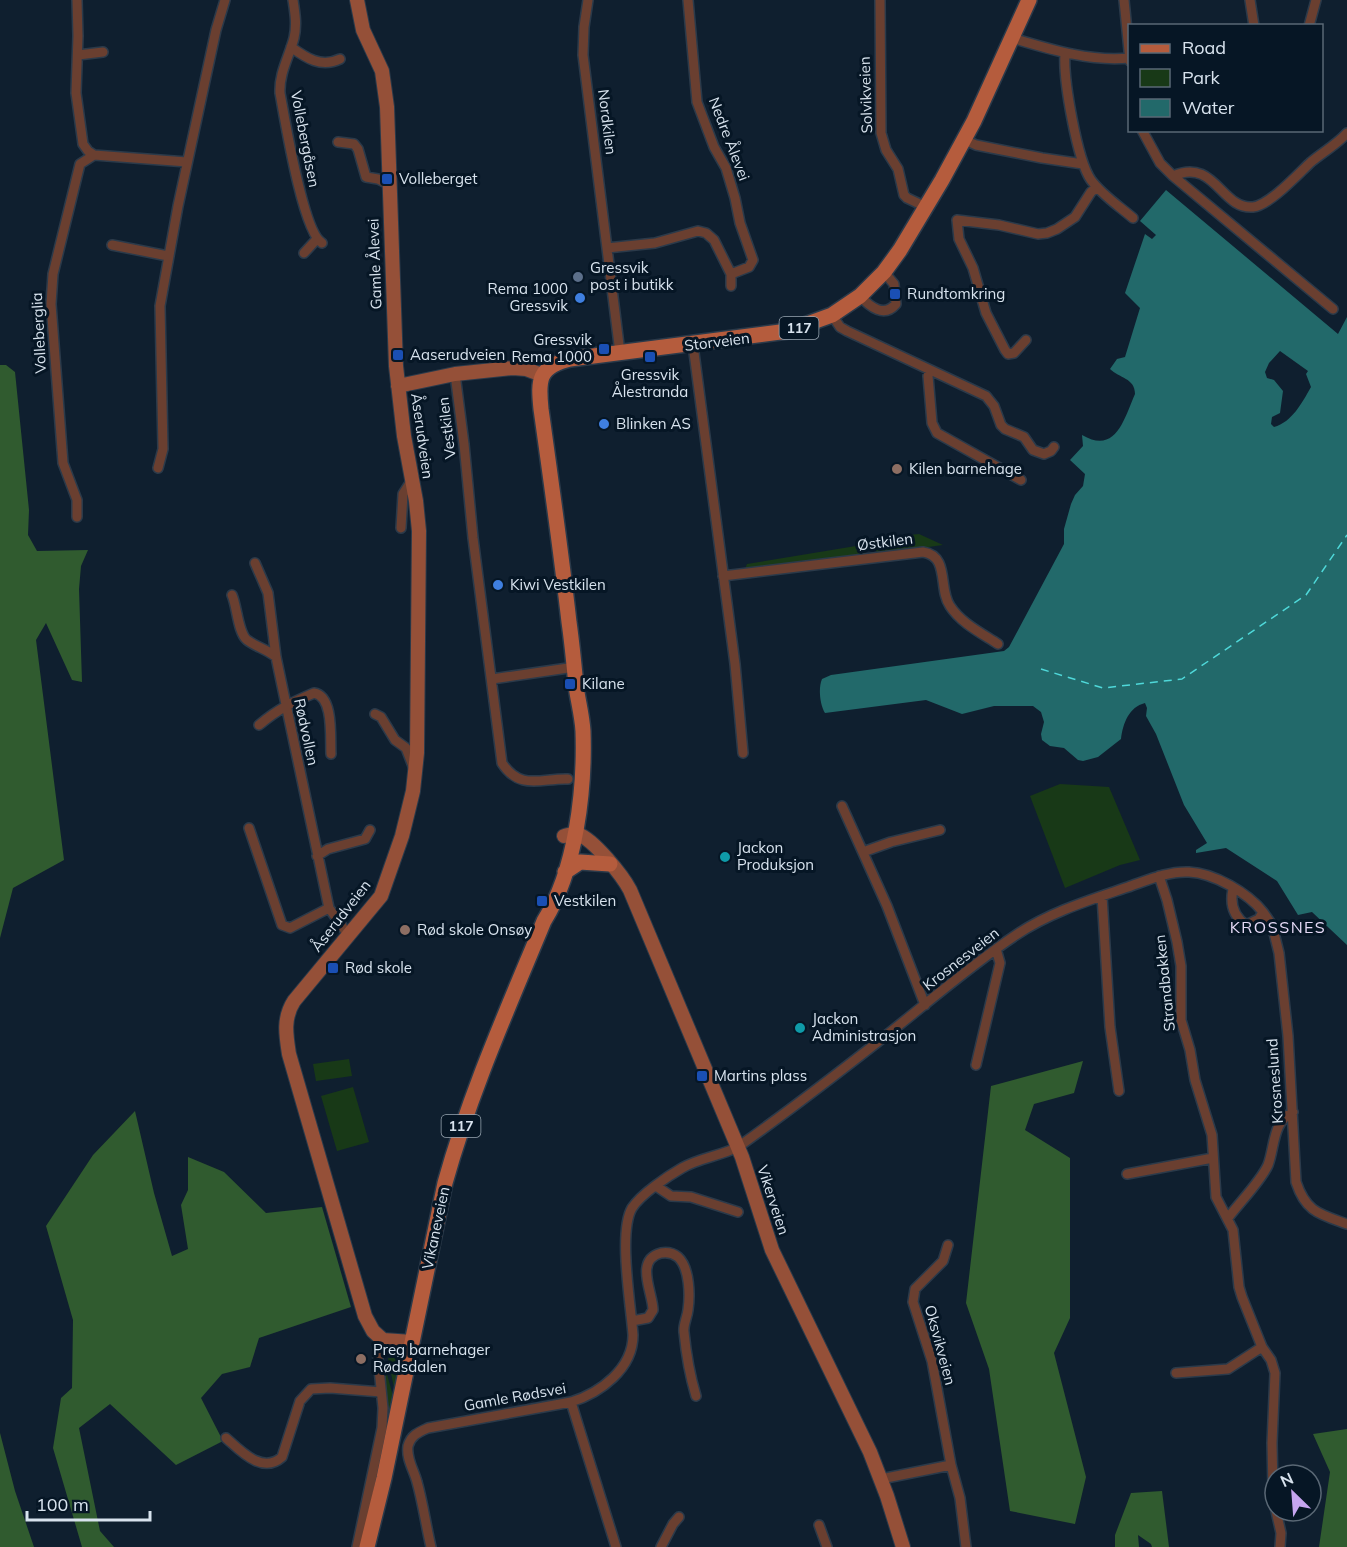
<svg xmlns="http://www.w3.org/2000/svg" width="1347" height="1547" viewBox="0 0 1347 1547" font-family="Mulish,sans-serif">
<style>
.green{fill:#183917}
.forest{fill:#305b2f}
.water{fill:#22696a;fill-rule:evenodd}
.lines{fill:none;stroke-linecap:round;stroke-linejoin:round}
.ferry{stroke:#4fd8d9;stroke-width:1.5;stroke-dasharray:8 6;stroke-linecap:butt}
.street-casing{stroke:#2b3a4a;stroke-width:12}
.secondary-casing{stroke:#2b3a4a;stroke-width:16}
.primary-casing{stroke:#2b3a4a;stroke-width:18}
.street{stroke:#6a3f30;stroke-width:9}
.secondary{stroke:#955038;stroke-width:14}
.primary{stroke:#b55c3d;stroke-width:15}
.transit-dot{fill:#1a4fb4;stroke:#061625;stroke-width:2}
.service-dot{fill:#5c6f8a;stroke:#061625;stroke-width:2}
.shop-dot{fill:#3f7fe0;stroke:#061625;stroke-width:2}
.education-dot{fill:#8d6e63;stroke:#061625;stroke-width:2}
.culture-dot{fill:#0f9aa8;stroke:#061625;stroke-width:2}
.labels{text-anchor:middle;stroke-width:6;stroke-linejoin:round;paint-order:stroke}
.shield{fill:#061625;stroke:#99a6b2;stroke-width:1.5}
.shield-label{font-size:14px;font-weight:bold;fill:#d8e3ee}
.street-label{font-size:15px;fill:#d8e3ee;stroke:#061625}
.poi-label{font-size:15px;fill:#d8e3ee;stroke:#061625;text-anchor:start}
.neighbourhood-label{font-size:16px;letter-spacing:1.5px;fill:#e5daf6;stroke:#061625}
</style>
<rect width="100%" height="100%" fill="#0f1f2f"/>
<path class="green" d="M919,534L943,545L877,554L874,543L889,537Z
M868,544L864,556L745,569L747,564Z
M1060,784L1109,787L1140,860L1120,865L1065,888L1030,796Z
M349,1059L352,1076L316,1081L313,1064Z
M353,1087L369,1142L337,1151L321,1096Z
M382,1356L393,1396L395,1393L388,1358H397L398,1360L395,1374L397,1375L398,1388L361,1541L376,1477Z"/>
<path class="forest" d="M0,365H6L15,372L29,510L28,535L37,551L88,550L81,566L79,589L82,682L72,680L46,623L36,640L64,860L13,888L0,938Z
M1083,1061L1074,1093L1034,1104L1025,1130L1070,1158V1318L1054,1353L1086,1477L1075,1524L1010,1511L989,1369L966,1303L991,1086Z
M135,1111L154,1193L172,1256L188,1249L181,1205L188,1190V1157L224,1172L266,1213L322,1207L351,1307L259,1338L250,1367L222,1374L201,1398L223,1441L176,1465L110,1404L79,1428L100,1531L114,1547H82L53,1448L61,1398L72,1388L73,1320L46,1226L93,1155Z
M1347,1429V1547H1319L1330,1472L1313,1434Z
M0,1433L15,1491L34,1547H0Z
M1162,1491L1169,1547H1152L1151,1544L1138,1535L1139,1547H1115V1535L1131,1493Z"/>
<path class="water" d="M1166,190L1338,334L1347,317V945L1312,912L1298,915L1277,881L1226,848L1196,853V850L1207,843L1184,805L1156,734L1146,716L1147,708L1145,703C1129,707 1123,723 1121,739L1098,757L1083,761L1078,760L1064,748L1050,746L1042,740L1041,734L1044,722L1041,712L1033,706H994L962,714L926,700L825,713C820,705 818,688 822,679L831,675L1004,651L1009,647L1064,544V529L1071,504L1075,495L1083,486L1085,474L1070,460L1083,446L1082,435C1116,455 1124,419 1135,394C1135,378 1119,378 1110,369L1117,359L1125,357L1140,308L1125,293L1145,234L1152,239L1156,235L1140,221ZM1280,351L1308,371L1306,374L1311,387C1302,403 1292,422 1274,427L1271,424L1272,417L1280,413L1283,391L1274,380L1267,378L1265,372L1269,363Z"/>
<g class="lines">
<path class="ferry" d="M1041,669L1103,688L1182,679L1306,595L1347,535"/>
<g class="street-casing">
<path id="street" d="M77,0L78,36L76,93L83,144L88,151L94,155L187,162
M293,0C295,13 297,25 294,38C289,57 279,73 280,93C285,120 303,232 322,243
M588,0L584,27L583,55L620,353
M688,0L697,102L714,147L726,168L735,198L740,223L753,260L749,267L731,274
M880,0L881,133L886,150L898,169L904,195L907,198L926,207
M1124,0L1130,61
M1250,0L1254,26
M1309,26L1316,0
M1012,38C1049,49 1090,62 1129,58
M291,47C306,58 321,68 340,59
M1065,53C1063,79 1077,160 1091,180C1102,195 1119,206 1133,218
M78,55L103,52
M1142,130L1160,163L1173,176L1333,309
M965,140L976,145L1042,158L1083,164
M338,142L354,144L358,149L366,177L378,179L390,185
M1173,176C1215,157 1221,210 1253,207C1270,205 1298,174 1311,162C1323,152 1336,145 1347,133
M112,245L168,256
M607,248L655,243L698,231L706,233L714,240L731,274V286
M304,253L316,240
M860,296C870,307 884,318 896,304L894,284L884,272
M832,315L840,327L847,331L986,396L994,406L1001,425L1005,429L1024,437L1033,450L1044,454L1051,451L1054,447
M1026,340L1014,353L1008,354L1005,350L986,313L973,268L959,239L957,220L999,225L1038,234L1047,233L1057,229L1075,217L1091,192L1097,187
M693,345L735,664L743,753
M930,370L928,376L932,423L937,433L1021,480
M455,374L464,444L473,538L502,763C520,791 541,778 568,779
M158,468L163,449L160,306L178,206L216,30L225,0
M77,517V500L63,463L51,304L53,274L80,164L94,155
M401,528L403,494L412,480
M255,563L268,593L276,657L329,908L349,936
M723,576L923,552C950,556 938,589 950,606C961,623 981,633 998,644
M232,595C237,606 238,633 247,640C256,647 267,649 276,657
M492,679L575,667
M375,714L381,717L395,740L406,748L413,766
M259,725C278,709 291,703 314,693C334,696 330,738 331,754
M842,806L887,906L925,1005
M249,828L282,925L290,928L329,908
M863,852L891,842L940,830
M317,856L328,849L365,839L370,830
M1159,876L1167,900L1177,942L1181,966V1020L1190,1050L1195,1080L1212,1135L1216,1197L1233,1230L1239,1287L1242,1297L1262,1347L1271,1360L1275,1373L1272,1443L1273,1490L1275,1508
M1102,896L1110,1027L1119,1091
M1263,912L1272,925L1279,953L1288,1036L1296,1182C1306,1212 1319,1214 1347,1224
M976,1065L1000,963L996,949
M1127,1174L1213,1158
M656,1186L671,1196L691,1197L738,1212
M1228,1218C1239,1203 1261,1181 1268,1165C1275,1147 1272,1122 1293,1112
M632,1321L648,1318L653,1310C653,1293 634,1260 661,1253C667,1252 673,1253 678,1257C690,1268 690,1296 688,1310C687,1318 683,1325 684,1332C686,1353 690,1376 696,1396
M1176,1373L1228,1369L1262,1347
M571,1402L616,1547
M226,1438C240,1450 262,1475 282,1457L300,1401L311,1389L330,1388L381,1392
M951,1465L960,1498L966,1547
M881,1479L951,1465L932,1361L913,1302L915,1289L943,1261L948,1245
M1276,1511L1281,1533L1280,1547
M819,1525L827,1547
M357,1547L382,1428L383,1408L377,1349L383,1340
M431,1547C426,1526 423,1503 417,1482C414,1470 406,1459 408,1446C411,1435 419,1432 428,1428L571,1402C600,1393 633,1369 633,1335C631,1306 618,1232 632,1208C641,1194 668,1176 682,1168C699,1158 720,1156 738,1147C786,1113 833,1077 879,1041C924,1006 968,967 1016,935C1050,912 1090,900 1128,887C1148,880 1168,871 1189,872C1214,873 1248,893 1263,912L1259,919L1246,925C1233,916 1230,903 1233,889
M661,1547L673,1524L679,1517"/>
</g>
<g class="secondary-casing">
<path id="secondary" d="M357,0L363,30L382,71L387,107L396,366L404,436L416,501L419,531L417,753L413,791L402,836L381,896L294,1001C283,1018 286,1035 289,1054L365,1316L373,1331L383,1340L412,1342
M398,386L455,374L513,368L526,369L542,375
M564,836C569,835 573,833 578,834C594,840 622,875 630,890L742,1157L772,1250L870,1452L887,1496L903,1547"/>
</g>
<g class="primary-casing">
<path id="primary" d="M565,872L580,862L610,864
M367,1547L384,1478L445,1183C470,1093 508,1008 544,921C576,870 585,790 583,731C582,715 578,701 576,686C574,664 572,643 569,622C561,551 551,480 541,409C538,380 538,367 570,359L788,331L832,315L860,296L884,272L900,250L942,180L974,121L1029,0"/>
</g>
<use href="#street" class="street"/>
<use href="#secondary" class="secondary"/>
<use href="#primary" class="primary"/>
</g>
<g class="transit-dot">
<rect x="381" y="173" width="12" height="12" rx="3"/>
<rect x="889" y="288" width="12" height="12" rx="3"/>
<rect x="598" y="343" width="12" height="12" rx="3"/>
<rect x="392" y="349" width="12" height="12" rx="3"/>
<rect x="644" y="351" width="12" height="12" rx="3"/>
<rect x="564" y="678" width="12" height="12" rx="3"/>
<rect x="536" y="895" width="12" height="12" rx="3"/>
<rect x="327" y="962" width="12" height="12" rx="3"/>
<rect x="696" y="1070" width="12" height="12" rx="3"/>
</g>
<circle class="service-dot" cx="578" cy="277" r="6"/>
<g class="shop-dot">
<circle cx="580" cy="298" r="6"/>
<circle cx="604" cy="424" r="6"/>
<circle cx="498" cy="585" r="6"/>
</g>
<g class="education-dot">
<circle cx="897" cy="469" r="6"/>
<circle cx="405" cy="930" r="6"/>
<circle cx="361" cy="1359" r="6"/>
</g>
<g class="culture-dot">
<circle cx="725" cy="857" r="6"/>
<circle cx="800" cy="1028" r="6"/>
</g>
<g class="labels">
<g class="shield">
<rect x="779.5" y="317" width="39" height="22" rx="4.5"/>
<rect x="441.5" y="1115" width="39" height="22" rx="4.5"/>
</g>
<g class="shield-label">
<text x="799" y="333">117</text>
<text x="461" y="1131">117</text>
</g>
<g class="street-label">
<text transform="translate(866 95) rotate(-92)" y="5">Solvikveien</text>
<text transform="translate(607 122) rotate(83)" y="5">Nordkilen</text>
<text transform="translate(305 139) rotate(79)" y="5">Vollebergåsen</text>
<text transform="translate(729 139) rotate(69)" y="5">Nedre Ålevei</text>
<text transform="translate(375 264) rotate(-92)" y="5">Gamle Ålevei</text>
<text transform="translate(39 333) rotate(-93)" y="5">Volleberglia</text>
<text transform="translate(717 342) rotate(-7)" y="5">Storveien</text>
<text transform="translate(447 428) rotate(-97)" y="5">Vestkilen</text>
<text transform="translate(422 436) rotate(82)" y="5">Åserudveien</text>
<text transform="translate(885 542) rotate(-7)" y="5">Østkilen</text>
<text transform="translate(306 732) rotate(78)" y="5">Rødvollen</text>
<text transform="translate(341 916) rotate(-52)" y="5">Åserudveien</text>
<text transform="translate(961 959) rotate(-38)" y="5">Krosnesveien</text>
<text transform="translate(1165 983) rotate(-96)" y="5">Strandbakken</text>
<text transform="translate(1275 1081) rotate(-94)" y="5">Krosneslund</text>
<text transform="translate(773 1200) rotate(72)" y="5">Vikerveien</text>
<text transform="translate(436 1228) rotate(-78)" y="5">Vikaneveien</text>
<text transform="translate(940 1345) rotate(75)" y="5">Oksvikveien</text>
<text transform="translate(515 1397) rotate(-10)" y="5">Gamle Rødsvei</text>
</g>
<g class="poi-label">
<text x="399" y="184">Volleberget</text>
<text x="590" y="273">Gressvik<tspan x="590" dy="17">post i butikk</tspan></text>
<text x="568" y="294" text-anchor="end">Rema 1000<tspan x="568" dy="17">Gressvik</tspan></text>
<text x="907" y="299">Rundtomkring</text>
<text x="592" y="345" text-anchor="end">Gressvik<tspan x="592" dy="17">Rema 1000</tspan></text>
<text x="410" y="360">Aaserudveien</text>
<text x="650" y="380" text-anchor="middle">Gressvik<tspan x="650" dy="17">Ålestranda</tspan></text>
<text x="616" y="429">Blinken AS</text>
<text x="909" y="474">Kilen barnehage</text>
<text x="510" y="590">Kiwi Vestkilen</text>
<text x="582" y="689">Kilane</text>
<text x="737" y="853">Jackon<tspan x="737" dy="17">Produksjon</tspan></text>
<text x="554" y="906">Vestkilen</text>
<text x="417" y="935">Rød skole Onsøy</text>
<text x="345" y="973">Rød skole</text>
<text x="812" y="1024">Jackon<tspan x="812" dy="17">Administrasjon</tspan></text>
<text x="714" y="1081">Martins plass</text>
<text x="373" y="1355">Preg barnehager<tspan x="373" dy="17">Rødsdalen</tspan></text>
</g>
<g class="neighbourhood-label">
<text x="1278" y="933">KROSSNES</text>
</g>
</g>
<rect x="1128" y="24" width="195" height="108" fill="#061625" stroke="#5a6875" stroke-width="1.5"/>
<rect x="1140" y="44" width="30" height="9" fill="#b55c3d" stroke="#5a6875" stroke-width="1.5"/>
<text x="1182" y="54" font-size="18" fill="#d8e3ee">Road</text>
<rect x="1140" y="69" width="30" height="18" fill="#183917" stroke="#5a6875" stroke-width="1.5"/>
<text x="1182" y="84" font-size="18" fill="#d8e3ee">Park</text>
<rect x="1140" y="99" width="30" height="18" fill="#22696a" stroke="#5a6875" stroke-width="1.5"/>
<text x="1182" y="114" font-size="18" fill="#d8e3ee">Water</text>
<g transform="translate(1293 1493) rotate(335)"><circle r="28" fill="#061625" stroke="#5a6875" stroke-width="1.5"/>
<path d="M0-4.5L10 22L0 15L-10 22Z" fill="#c6a6f0"/>
<text y="-9" font-size="16" font-weight="bold" text-anchor="middle" fill="#d8e3ee">N</text>
</g>
<path d="M27 1511v9h123v-9" fill="none" stroke="#d8e3ee" stroke-width="3"/>
<text x="36" y="1511" font-size="18" fill="#d8e3ee" stroke="#061625" stroke-width="4.5" paint-order="stroke">100 m</text>
</svg>
